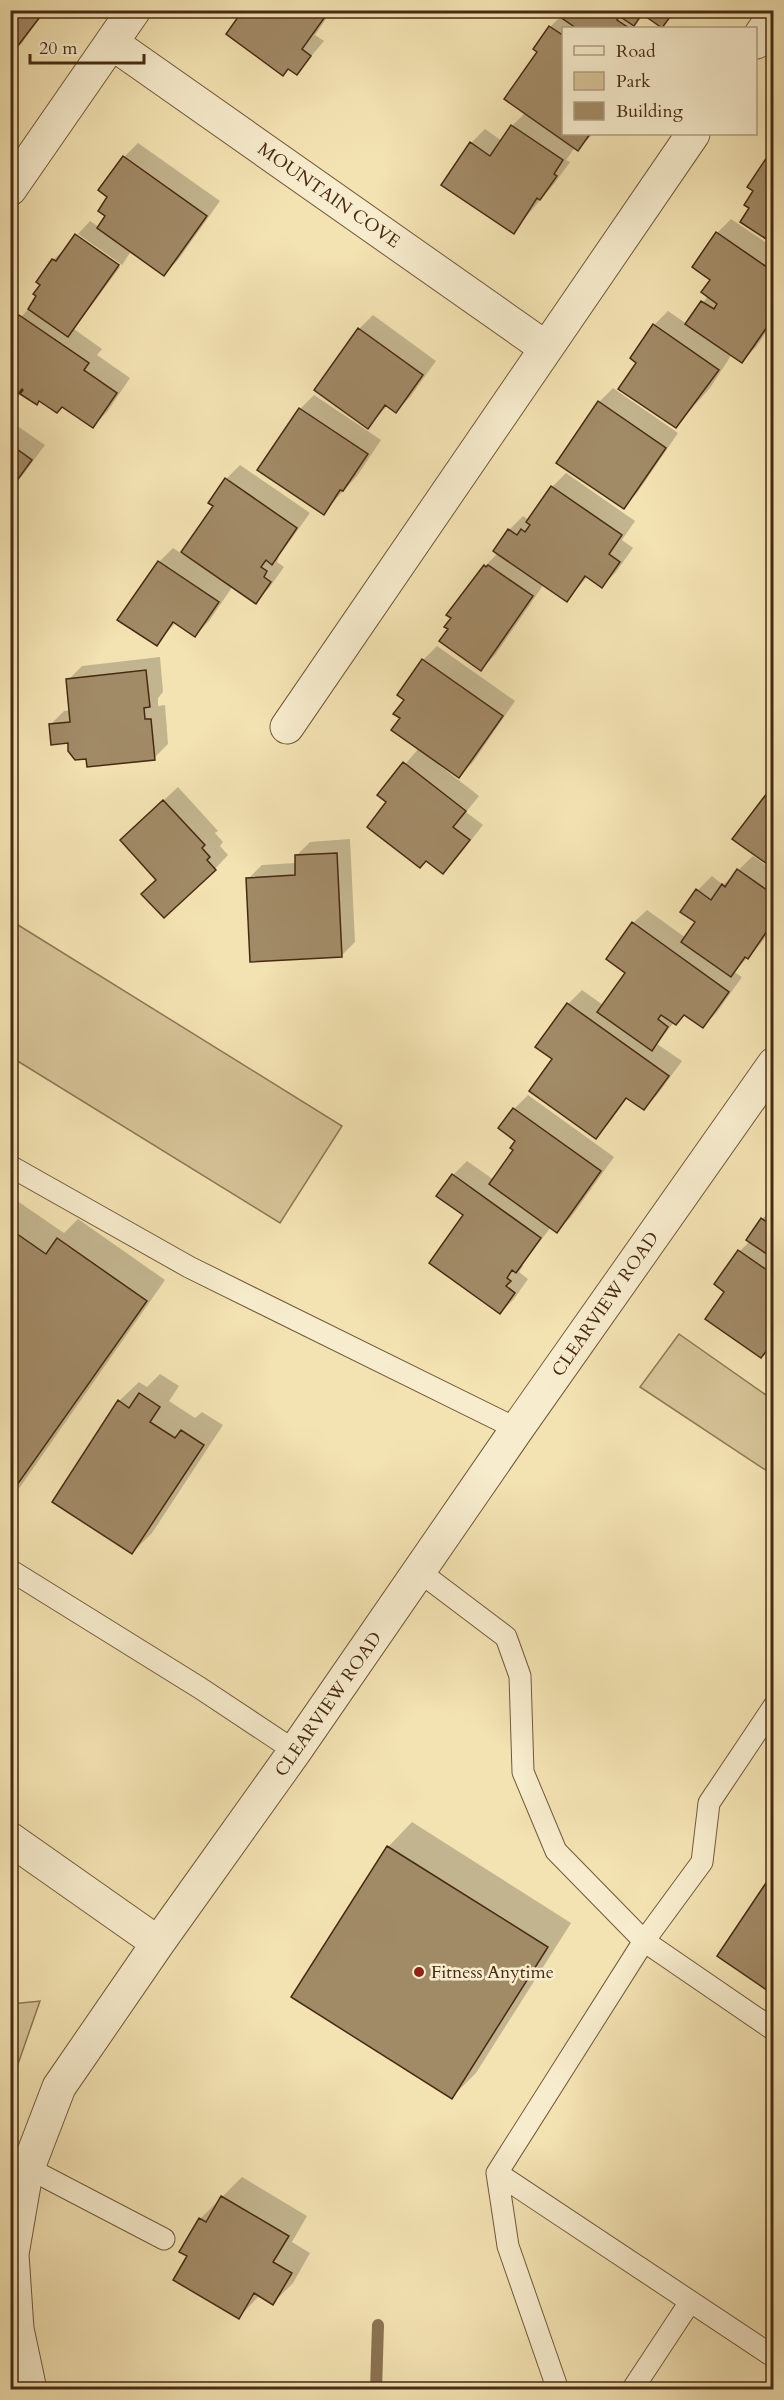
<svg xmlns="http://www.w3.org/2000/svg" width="784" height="2400" viewBox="0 0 784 2400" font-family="Cardo,serif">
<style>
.green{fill:#d6c397;stroke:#8f7655;stroke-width:1.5}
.shadow{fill:#0003}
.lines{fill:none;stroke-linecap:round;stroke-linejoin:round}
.stream{stroke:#8c7352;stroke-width:12}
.building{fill:#a18a66;stroke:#482a13;stroke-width:1.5}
.service-casing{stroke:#73583b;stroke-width:23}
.minor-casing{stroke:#73583b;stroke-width:35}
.service{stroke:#f7eccd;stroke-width:21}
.minor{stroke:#f7eccd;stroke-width:33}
.poi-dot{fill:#8f2418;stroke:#f7eccd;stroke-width:2}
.labels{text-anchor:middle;stroke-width:5;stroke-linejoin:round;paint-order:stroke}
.street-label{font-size:18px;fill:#482a13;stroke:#f7eccd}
.poi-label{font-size:18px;fill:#482a13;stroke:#f7eccd;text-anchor:start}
</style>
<rect width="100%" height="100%" fill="#f3e2b2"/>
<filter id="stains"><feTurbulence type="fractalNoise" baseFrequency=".00333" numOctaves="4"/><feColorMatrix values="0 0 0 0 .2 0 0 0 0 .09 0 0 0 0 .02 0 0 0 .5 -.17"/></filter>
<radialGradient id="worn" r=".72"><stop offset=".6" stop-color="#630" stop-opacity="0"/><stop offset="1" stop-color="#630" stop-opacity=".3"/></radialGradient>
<path class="green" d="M10,920L342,1126L280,1223L11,1057Z
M679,1334L773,1400V1475L640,1387Z
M40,2001L11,2084V2004Z"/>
<path class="shadow" d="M10,10H45L22,43L10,55Z
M245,10H332L315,35L324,41L297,73Z
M561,10H677L662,26L644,14L632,28H564V134H593L578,149L575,147L566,160L570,162L554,184L513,232L471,143L485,129L502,141L512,126L525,113L539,51L535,48L550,27L561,16Z
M138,143L220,201L178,260L164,274L131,251L122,265L78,234L90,221L99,227L107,216L109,197L124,157Z
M731,219L774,248V321L756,347L742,361L732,354L710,388L676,426L638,362L654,325L668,311L687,324L708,296L717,233Z
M77,235V237L120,267L74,329L102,349L97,355L130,378L107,412L93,426L63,405L40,400L36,403L21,392L11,402L10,329L34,303L53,260L68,246Z
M373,315L436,361L410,397L396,411L388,405L368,427L359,329Z
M613,388L678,433L637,493L623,507L599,402Z
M314,395L381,440L357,476L323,513L300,409Z
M10,421L45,445L10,492Z
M240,465L310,513L279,556L277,562L284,567L269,588L255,602L233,586L209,621L195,635L176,622L157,644L159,562L173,548L182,554L215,505L210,502L226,479Z
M566,473L635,521L622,540L633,548L616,572L602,586L588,576L567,600L544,584L495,655L481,669L485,566L498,553L509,530L523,516L529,520L552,487Z
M437,646L515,701L473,762L459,776L441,763L439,765L479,796L466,812L483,825L457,858L443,872L388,802L379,795L419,748L402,718L406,699L423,660Z
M160,657L163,692L158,698V706L165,705L168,744L154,758L87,757L50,725L64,711L71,710L68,680L82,666Z
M178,787L218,831L215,833L223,842L220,846L228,855L215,869L158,879L136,826Z
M350,839L355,942L341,956L248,879L262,865L296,863V856L310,842Z
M753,856L774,871V926L761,943L734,972L742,977L717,1012L703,1026L685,1014L676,1023L674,1022L657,1044L682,1061L657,1095L644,1108L628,1097L609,1123L595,1137L554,1059L568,1004L582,990L603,1005L627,973L633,923L647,910L686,938L697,922L698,890L712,876L723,885Z
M528,1095L614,1157L571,1217L557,1231L551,1227L522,1265L523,1266L519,1272L528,1279L514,1299L500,1313L465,1215L438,1196L453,1175L467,1161L494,1180L515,1150L517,1140L514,1109Z
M10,1196L64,1233L78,1219L165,1280L18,1490L10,1498Z
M774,1208V1343L760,1356L726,1291L716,1284L740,1251L750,1241L762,1219Z
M160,1374L179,1386L169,1401L195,1418L202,1412L223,1425L152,1533L132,1553L119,1401L139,1382L147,1387Z
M412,1822L571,1923L476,2073L452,2097L293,1997L388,1847Z
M242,2177L307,2216L292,2242L310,2253L293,2283L273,2303L260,2295L239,2317L189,2256L181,2251L200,2219Z"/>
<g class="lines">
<path class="stream" d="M376,2390L378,2325"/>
</g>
<path class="building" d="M10,10H42L43,13L10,56Z
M243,10H321L327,14L302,49L311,56L297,75L288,69L283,76L226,34Z
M559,10H675L662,28L642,14L634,26L619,16L617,20L629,28H576L556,14Z
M549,26L564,36V134H590L578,151L504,99L537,52L533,49Z
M511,125L563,160L554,174L557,176L540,200L537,198L514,234L441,185L470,142L490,156Z
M771,151L774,153V244L740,222L749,208L744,205L753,191L747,187Z
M123,156L207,216L164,276L97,228L105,216L98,211L107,197L98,190Z
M716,232L774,272V317L742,363L685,324L701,301L714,309L717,304L701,292L710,280L692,267Z
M75,234L119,265L68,337L28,309L36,296L33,294L40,285L36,282L52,259L56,261Z
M19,315L89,363L84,370L117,393L93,428L62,407L57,413L39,401L37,405L20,394L23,390L22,389L10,404V328Z
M653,324L719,370L676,428L618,389L636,363L630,358Z
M358,328L423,375L396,413L385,405L368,429L314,390Z
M598,401L666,448L624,509L556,463Z
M299,408L368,454L343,491L340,490L324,515L257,470Z
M10,444L32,460L10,490Z
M225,478L297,528L272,565L266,560L261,567L267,571L264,577L271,582L256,604L181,552L213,506L208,503Z
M551,486L622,535L609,554L620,562L602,588L585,576L567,602L493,551L508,529L517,535L521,529L525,532L530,525L526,522Z
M158,561L219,602L195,637L173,622L157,646L117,620Z
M484,565L486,567L488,565L533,596L481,671L439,641L448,629L444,627L451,618L446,615Z
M422,659L503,716L459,778L391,730L400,718L393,714L404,700L397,695Z
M146,670L150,707L144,708L145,719H151L155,760L87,767L86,759L75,760L68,751V743L51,745L49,724L70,722L66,679Z
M403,762L466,811L453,827L470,840L443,874L426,861L420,868L367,827L386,802L377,795Z
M774,784V869L732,839Z
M163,800L205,845L202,848L210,857L207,860L216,870L164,918L141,894L156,880L120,840Z
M337,853L342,957L250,962L246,878L295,875V855Z
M737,869L774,895V918L769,924L771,925L748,959L745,957L731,977L681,942L695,922L680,912L696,889L711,900L722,884L725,887Z
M632,922L729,992L703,1028L684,1015L676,1025L661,1015L658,1019L668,1027L652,1051L597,1012L625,973L606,959Z
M567,1003L669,1076L644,1110L626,1098L596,1139L529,1091L552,1059L535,1047Z
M513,1108L601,1171L557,1233L489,1184L513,1150L510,1148L515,1141L498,1128Z
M452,1174L541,1238L516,1273L512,1270L507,1278L511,1281L506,1286L515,1293L500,1314L429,1263L463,1215L436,1196Z
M761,1218L771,1225L774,1221V1259L746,1240Z
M10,1229L46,1254L57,1238L147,1301L10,1495Z
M738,1250L774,1275V1341L761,1358L705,1319L724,1292L714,1284Z
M139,1393L160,1407L150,1422L175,1438L181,1430L204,1445L132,1554L52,1502L118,1400L129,1408Z
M387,1846L548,1947L452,2099L291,1997Z
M774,1871V1995L717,1956Z
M221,2196L289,2236L273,2262L292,2273L273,2305L254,2293L239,2319L173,2280L187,2256L179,2252L199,2218L206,2222Z"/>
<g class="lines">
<g class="service-casing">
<path id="service" d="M10,1166L189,1267L517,1429
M10,1570L200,1688L295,1751
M420,1572L506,1637L520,1676L523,1772L556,1851L644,1941L774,2030
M774,1706L709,1803L702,1862L644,1941L497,2173L774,2357
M28,2168L164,2239
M497,2173L508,2246L558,2390
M632,2390L690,2302"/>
</g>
<g class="minor-casing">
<path id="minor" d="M756,42L774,15
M112,43L546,348
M10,189L134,10
M287,727L693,134
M10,1839L158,1943
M30,2390L17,2329L12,2254L26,2173L59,2087L158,1943L295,1751L517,1429L774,1064"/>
</g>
<use href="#service" class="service"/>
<use href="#minor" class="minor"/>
</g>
<circle class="poi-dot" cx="419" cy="1972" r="6"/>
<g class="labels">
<g class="street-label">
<text transform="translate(329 195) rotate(35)" y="6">MOUNTAIN COVE</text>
<text transform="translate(605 1304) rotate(-55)" y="6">CLEARVIEW ROAD</text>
<text transform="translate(328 1704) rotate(-55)" y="6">CLEARVIEW ROAD</text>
</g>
<g class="poi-label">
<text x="431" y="1978">Fitness Anytime</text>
</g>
</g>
<rect width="784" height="2400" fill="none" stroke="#f3e2b2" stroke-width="36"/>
<rect x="12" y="12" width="760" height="2376" fill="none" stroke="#482a13" stroke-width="3"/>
<rect x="18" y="18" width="748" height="2364" fill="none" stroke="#482a13" stroke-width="1.5"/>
<rect x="562" y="27" width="195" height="108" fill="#f7eccd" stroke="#b19e83" stroke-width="1.5"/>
<rect x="574" y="46" width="30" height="9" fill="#f7eccd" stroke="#b19e83" stroke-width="1.5"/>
<text x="616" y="57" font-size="18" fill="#482a13">Road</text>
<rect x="574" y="72" width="30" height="18" fill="#d6c397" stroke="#b19e83" stroke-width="1.5"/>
<text x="616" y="87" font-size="18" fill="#482a13">Park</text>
<rect x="574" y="102" width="30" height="18" fill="#a18a66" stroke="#b19e83" stroke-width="1.5"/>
<text x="616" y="117" font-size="18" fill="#482a13">Building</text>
<path d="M30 54v9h114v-9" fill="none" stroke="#482a13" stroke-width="3"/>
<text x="39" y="54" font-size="18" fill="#482a13" stroke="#f7eccd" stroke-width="4.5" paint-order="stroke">20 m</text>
<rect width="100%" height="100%" filter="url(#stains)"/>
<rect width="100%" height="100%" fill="url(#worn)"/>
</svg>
